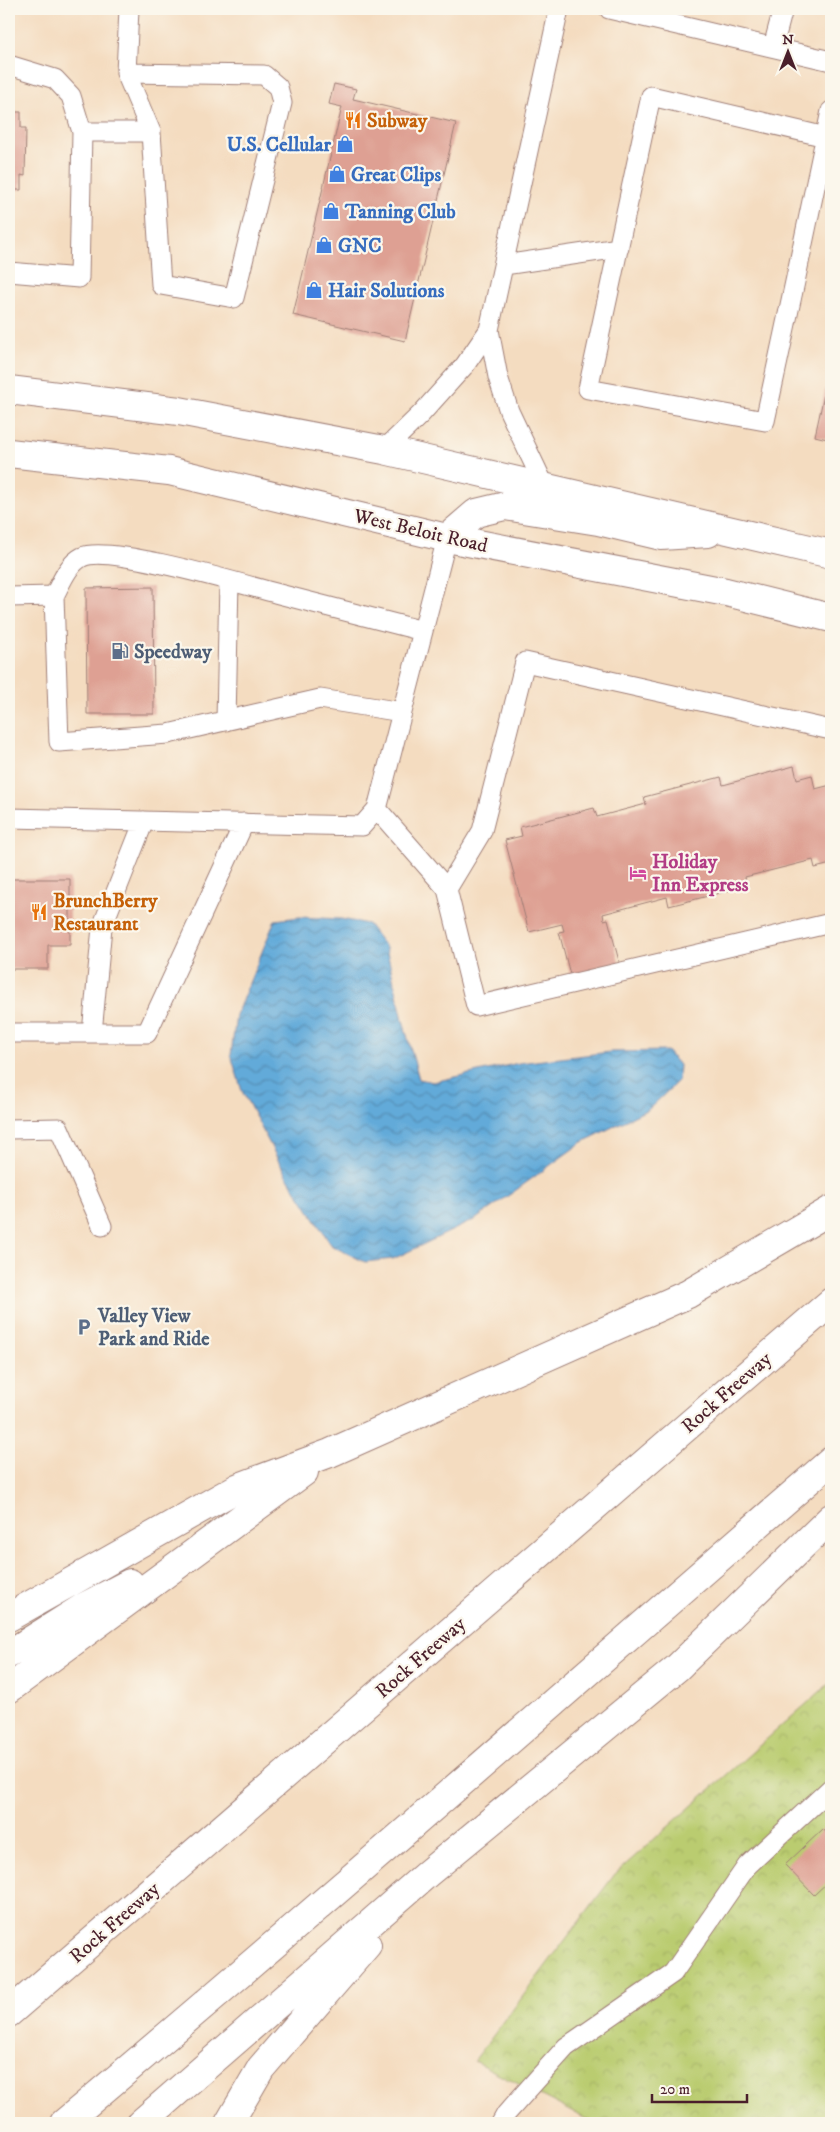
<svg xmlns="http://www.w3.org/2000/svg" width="840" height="2132" viewBox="0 0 840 2132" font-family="'IM FELL DW Pica',serif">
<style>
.park{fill:url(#park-crowns);stroke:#82764e}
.water{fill:url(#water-waves);stroke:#566482}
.building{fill:#dea093}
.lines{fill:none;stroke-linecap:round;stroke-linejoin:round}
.service-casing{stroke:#9f7e76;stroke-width:21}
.secondary-casing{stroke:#9f7e76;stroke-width:30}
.motorway-casing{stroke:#9f7e76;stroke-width:30}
.service{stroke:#fff;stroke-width:19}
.secondary{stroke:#fff;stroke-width:28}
.motorway{stroke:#fff;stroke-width:28}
.labels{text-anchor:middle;stroke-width:4.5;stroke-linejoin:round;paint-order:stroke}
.food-label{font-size:20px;font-weight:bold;fill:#c56008;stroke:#fbf7ec;text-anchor:start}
.shop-label{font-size:20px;font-weight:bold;fill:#366cbe;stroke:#fbf7ec;text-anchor:start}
.street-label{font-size:20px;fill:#4a1f2b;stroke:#fbf7ec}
.service-label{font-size:20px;font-weight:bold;fill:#4e5e75;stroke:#fbf7ec;text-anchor:start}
.hotel-label{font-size:20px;font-weight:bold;fill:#b23c85;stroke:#fbf7ec;text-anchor:start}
</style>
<defs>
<pattern id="park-crowns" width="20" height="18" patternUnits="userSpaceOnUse" patternTransform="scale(1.25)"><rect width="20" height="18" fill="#bacc70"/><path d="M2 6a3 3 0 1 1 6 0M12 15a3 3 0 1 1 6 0" fill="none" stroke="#a1af61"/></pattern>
<pattern id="water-waves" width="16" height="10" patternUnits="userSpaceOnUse" patternTransform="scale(1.25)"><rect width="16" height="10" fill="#62aad9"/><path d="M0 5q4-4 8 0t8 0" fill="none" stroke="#538ab0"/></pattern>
</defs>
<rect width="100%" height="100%" fill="#fbf7ec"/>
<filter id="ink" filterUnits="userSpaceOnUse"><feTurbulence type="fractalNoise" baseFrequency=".02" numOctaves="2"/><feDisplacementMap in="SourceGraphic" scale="10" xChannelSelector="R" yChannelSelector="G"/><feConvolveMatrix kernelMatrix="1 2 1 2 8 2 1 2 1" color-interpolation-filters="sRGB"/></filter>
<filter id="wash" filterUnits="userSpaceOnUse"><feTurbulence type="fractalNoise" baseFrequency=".0096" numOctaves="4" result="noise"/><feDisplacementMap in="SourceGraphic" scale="20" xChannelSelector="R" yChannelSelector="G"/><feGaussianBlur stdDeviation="1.12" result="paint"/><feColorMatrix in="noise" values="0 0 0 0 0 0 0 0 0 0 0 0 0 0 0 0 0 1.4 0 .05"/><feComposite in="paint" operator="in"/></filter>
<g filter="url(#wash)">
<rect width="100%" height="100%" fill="#f4dcc0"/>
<path class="park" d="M831,1682V2120L828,2123H594L474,2061L615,1874Z"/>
<path class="water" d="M300,917L341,919L368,924L386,948L405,1028L419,1079L433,1082L519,1063L610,1052L667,1051L679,1065L678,1081L650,1108L581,1143L476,1219L393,1259L365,1262L332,1246L286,1175L242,1091L231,1055L236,1015L275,920Z"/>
<g id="blocks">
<path class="building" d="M334,84L356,89L353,99L456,123L405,341L293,315L342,107L329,104Z
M9,112H21V128H26L25,176L21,175V190H9Z
M830,367H831V440L815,436Z
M153,587L154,714H87L86,588Z
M794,766L797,779L812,775L815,789L831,785V864L815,868L813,860L745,877L747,886L669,906L667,897L603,914L604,920L608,919L621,969L572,982L559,932L564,931L562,924L529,932L505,840L522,836L520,827L594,808L597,817L646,804L644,797L721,777L723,785Z
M9,879H70V945H48V969H9Z
M823,1829L831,1838V1879L814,1895L785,1865Z"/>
</g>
</g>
<g filter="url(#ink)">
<use href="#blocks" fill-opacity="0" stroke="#9f7e76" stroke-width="1"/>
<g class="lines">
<g class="service-casing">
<path id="service" d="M609,9L831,61
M773,47L783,9
M9,65L55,79L71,96L82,132
M126,73L264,75L278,87L282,103L234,298L161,285L151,132L126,73L129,9
M826,137L651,96L588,389L765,421C787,318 810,214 831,111
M504,265L619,248
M9,272L79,278L82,132H151
M489,330L498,377L509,411L545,487
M384,450L421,414L465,365L489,330L559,9
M54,596L59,742L168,734L320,699L402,712
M9,597L54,596C61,583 68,564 82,557C108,544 245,585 279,594C327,606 375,619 423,631
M226,721L229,581
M377,809L447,889L476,1006L831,923
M9,818L362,826L377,809L447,538
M447,889L482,831L525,662L831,730
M9,1033H147L244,823
M92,1033L102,927L144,821
M9,1129L59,1128L102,1226
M501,2123L506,2114L566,2047L673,1973L747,1866L831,1788"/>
</g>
<g class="secondary-casing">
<path id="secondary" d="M9,390L179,411L384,450L831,554
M9,453L169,471L447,538L726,592L831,618
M447,538L476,513L505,506L598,521L661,536L708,533"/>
</g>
<g class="motorway-casing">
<path id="motorway" d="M9,1617L239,1487L330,1453L688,1294L831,1210
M9,1654L82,1608L130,1583
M9,1689L304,1472
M9,2013L831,1302
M64,2123C323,1906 576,1682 831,1461
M141,2123L428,1873L677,1668L831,1518
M229,2123L261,2068L367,1945"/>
</g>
<use href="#service" class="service"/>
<use href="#secondary" class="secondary"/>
<use href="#motorway" class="motorway"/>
</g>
</g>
<defs>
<g id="restaurant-bare" transform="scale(1.35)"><path d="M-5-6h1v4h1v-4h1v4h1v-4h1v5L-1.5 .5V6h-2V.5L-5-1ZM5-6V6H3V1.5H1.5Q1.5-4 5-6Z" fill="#e8710a" stroke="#fbf7ec" stroke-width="2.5" paint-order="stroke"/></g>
<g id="shop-bare" transform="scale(1.35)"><path d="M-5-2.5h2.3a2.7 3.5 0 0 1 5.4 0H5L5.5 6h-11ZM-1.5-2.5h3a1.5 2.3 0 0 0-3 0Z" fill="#3f7fe0" stroke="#fbf7ec" stroke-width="2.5" paint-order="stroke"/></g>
<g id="fuel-bare" transform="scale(1.35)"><path d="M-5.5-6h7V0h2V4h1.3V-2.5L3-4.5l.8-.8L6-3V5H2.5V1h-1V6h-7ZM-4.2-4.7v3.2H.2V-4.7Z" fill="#5c6f8a" stroke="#fbf7ec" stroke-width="2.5" paint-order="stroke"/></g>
<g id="hotel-bare" transform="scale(1.35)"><path d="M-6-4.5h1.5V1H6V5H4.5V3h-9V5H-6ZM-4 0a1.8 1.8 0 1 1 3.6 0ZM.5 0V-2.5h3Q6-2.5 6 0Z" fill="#d1479c" stroke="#fbf7ec" stroke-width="2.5" paint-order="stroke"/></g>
<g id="parking-bare" transform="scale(1.35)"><path d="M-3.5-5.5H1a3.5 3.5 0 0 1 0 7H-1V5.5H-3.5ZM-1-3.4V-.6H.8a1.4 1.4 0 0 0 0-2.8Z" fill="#5c6f8a" stroke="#fbf7ec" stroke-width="2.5" paint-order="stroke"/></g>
</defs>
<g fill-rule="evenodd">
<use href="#restaurant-bare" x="353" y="120"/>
<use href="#shop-bare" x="345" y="144"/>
<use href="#shop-bare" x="337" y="174"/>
<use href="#shop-bare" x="331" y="211"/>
<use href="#shop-bare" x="324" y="245"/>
<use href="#shop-bare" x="314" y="290"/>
<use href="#fuel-bare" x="120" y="651"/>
<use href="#hotel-bare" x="638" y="873"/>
<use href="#restaurant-bare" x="39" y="912"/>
<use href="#parking-bare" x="84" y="1327"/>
</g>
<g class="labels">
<g class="food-label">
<text x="367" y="127">Subway</text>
<text x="53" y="907">BrunchBerry<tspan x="53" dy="23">Restaurant</tspan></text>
</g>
<g class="shop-label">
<text x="331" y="151" text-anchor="end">U.S. Cellular</text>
<text x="351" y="181">Great Clips</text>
<text x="345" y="218">Tanning Club</text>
<text x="338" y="252">GNC</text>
<text x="328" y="297">Hair Solutions</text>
</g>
<g class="street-label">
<text transform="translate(421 530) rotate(13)" y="7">West Beloit Road</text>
<text transform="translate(726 1392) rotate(-41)" y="7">Rock Freeway</text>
<text transform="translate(420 1657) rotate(-41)" y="7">Rock Freeway</text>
<text transform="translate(114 1922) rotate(-41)" y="7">Rock Freeway</text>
</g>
<g class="service-label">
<text x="134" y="658">Speedway</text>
<text x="98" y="1322">Valley View<tspan x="98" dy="23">Park and Ride</tspan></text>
</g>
<g class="hotel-label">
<text x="652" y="868">Holiday<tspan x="652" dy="23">Inn Express</tspan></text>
</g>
</g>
<rect width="840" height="2132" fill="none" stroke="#fbf7ec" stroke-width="30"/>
<g transform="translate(788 52)" stroke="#fbf7ec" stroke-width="4" paint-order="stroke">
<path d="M0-4L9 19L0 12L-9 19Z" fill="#4a1f2b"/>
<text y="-8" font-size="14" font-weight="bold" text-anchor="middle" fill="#4a1f2b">N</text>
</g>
<path d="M652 2094v8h95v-8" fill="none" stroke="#4a1f2b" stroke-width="2.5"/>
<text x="660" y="2094" font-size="15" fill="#4a1f2b" stroke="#fbf7ec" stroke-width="4" paint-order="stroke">20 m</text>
</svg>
